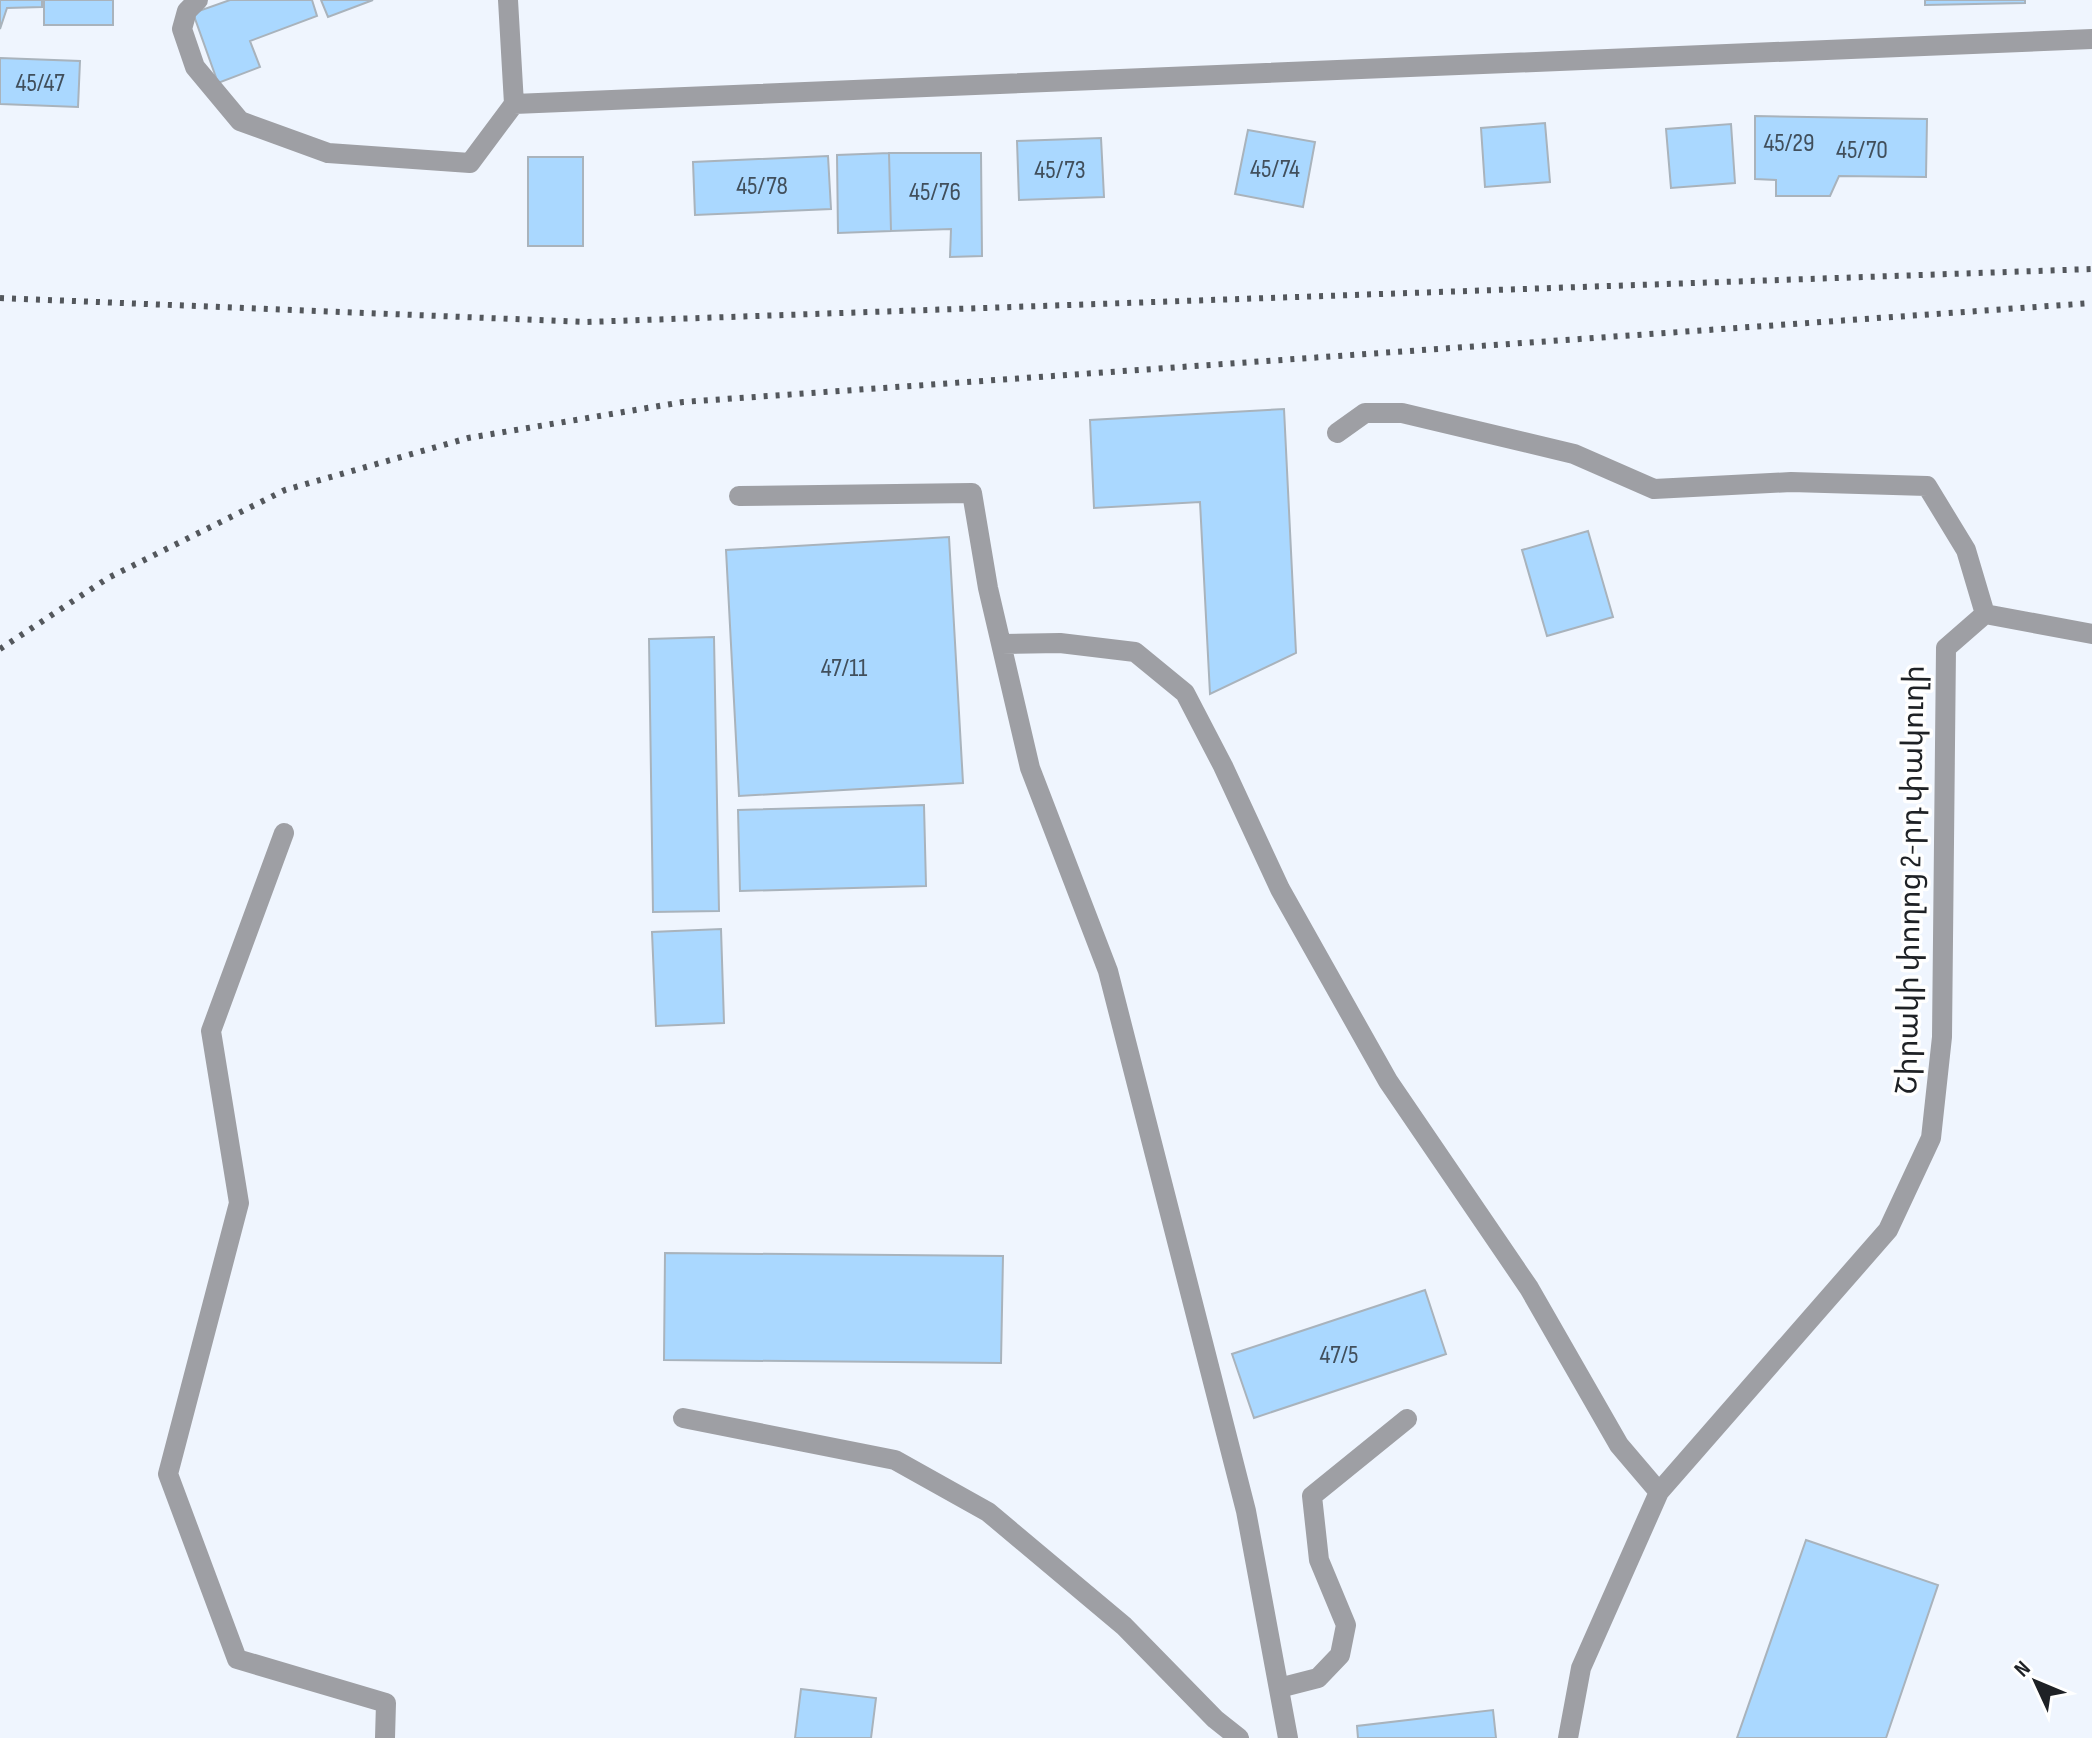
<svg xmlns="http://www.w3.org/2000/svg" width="2092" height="1738" viewBox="0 0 2092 1738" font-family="'Sofia Sans Condensed','Noto Sans Armenian',sans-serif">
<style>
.building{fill:#aad8ff;stroke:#a9b3bc;stroke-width:2}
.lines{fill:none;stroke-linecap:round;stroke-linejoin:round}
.minor{stroke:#9e9fa4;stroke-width:20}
.rail{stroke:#53575c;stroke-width:6;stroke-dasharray:4 8;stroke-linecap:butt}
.labels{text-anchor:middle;stroke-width:7;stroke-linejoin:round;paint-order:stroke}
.number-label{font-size:26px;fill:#414f5c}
.street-label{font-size:30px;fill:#1e2125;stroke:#fff}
</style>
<rect width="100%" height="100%" fill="#eff5fe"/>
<path class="building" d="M0,0H42V7L7,8L0,29Z
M44,0H113V25H44Z
M230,0H312L317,16L250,41L260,67L218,83L193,13Z
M321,0H373L328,17Z
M1925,0H2025V3L1925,5Z
M0,58L80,61L78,107L0,104Z
M1755,116L1927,119L1926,177L1839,176L1830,196H1776V180L1755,179Z
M1545,123L1550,182L1485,187L1481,128Z
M1731,124L1735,183L1671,188L1666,129Z
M1248,130L1315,142L1303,207L1235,194Z
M1101,138L1104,197L1019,200L1017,141Z
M889,153L891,231L838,233L837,155Z
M889,153H981L982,256L950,257L951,229L891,231Z
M828,156L831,209L695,215L693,162Z
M528,157H583V246H528Z
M1284,409L1296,653L1210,694L1200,502L1094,508L1090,420Z
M1588,531L1613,617L1547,636L1522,550Z
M949,537L963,783L739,796L726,550Z
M714,637L719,911L653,912L649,639Z
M924,805L926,886L740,891L738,810Z
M721,929L724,1023L656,1026L652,932Z
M665,1253L1003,1256L1001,1363L664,1360Z
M1425,1290L1446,1354L1254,1418L1232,1354Z
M1806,1540L1938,1585L1886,1738H1737Z
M801,1689L876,1698L871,1738H795Z
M1493,1710L1496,1738H1358L1357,1726Z"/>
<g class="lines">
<path class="minor" d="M198,0L187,11L182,29L195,67L240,121L328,153L470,163L514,104L508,0
M514,104L2092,39
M1337,433L1365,413H1402L1574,454L1654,489L1791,482L1927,486L1966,550L1985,614
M739,496L972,493L988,588L1030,768L1108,971L1246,1511L1288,1738
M1985,614L2092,634
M1002,644L1060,643L1135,652L1185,693L1223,766L1280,889L1388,1081L1529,1288L1619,1445L1659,1492
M284,833L211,1031L239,1203L168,1474L237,1659L386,1703L385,1738
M683,1418L895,1460L988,1512L1124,1626L1215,1719L1239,1738
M1279,1688L1318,1678L1340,1655L1346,1625L1319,1560L1312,1496L1407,1419
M1568,1738L1581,1668L1659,1492L1888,1230L1931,1138L1942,1037L1946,648L1985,614"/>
<path class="rail" d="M0,298L586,322L2092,269
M0,649L108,578L285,490L468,438L683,402L2092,303"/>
</g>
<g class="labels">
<g class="number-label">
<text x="40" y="91">45/47</text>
<text x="1789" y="151">45/29</text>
<text x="1862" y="158">45/70</text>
<text x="1275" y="177">45/74</text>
<text x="1060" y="178">45/73</text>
<text x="762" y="194">45/78</text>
<text x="935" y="200">45/76</text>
<text x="844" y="676">47/11</text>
<text x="1339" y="1363">47/5</text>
</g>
<g class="street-label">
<text transform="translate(1910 880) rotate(-89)" y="10">Շիրակի փողոց 2-րդ փակուղի</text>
</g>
</g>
<g transform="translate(2036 1682) rotate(314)" stroke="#ffffff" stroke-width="6" paint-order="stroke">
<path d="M0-6L14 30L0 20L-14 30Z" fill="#1e2125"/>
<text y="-12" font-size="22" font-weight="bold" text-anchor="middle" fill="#1e2125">N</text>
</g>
</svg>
